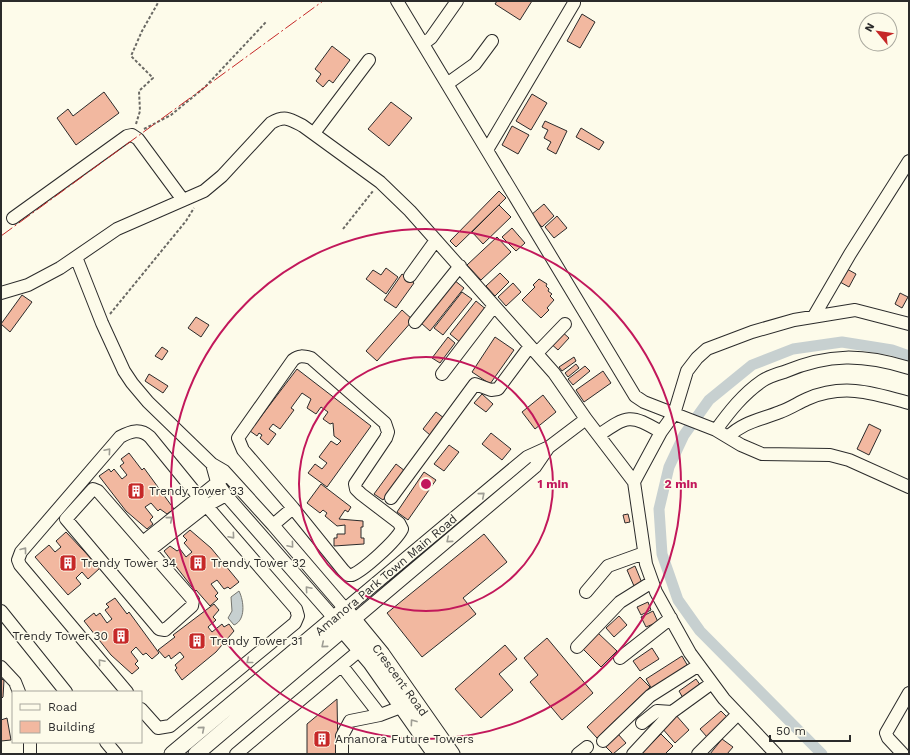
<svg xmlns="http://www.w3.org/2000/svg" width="910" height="755" viewBox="0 0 910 755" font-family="'Work Sans',sans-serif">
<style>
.water{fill:#c7d0d0;stroke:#74746e}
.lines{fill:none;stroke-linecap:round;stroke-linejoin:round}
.canal{stroke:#c7d0d0;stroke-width:11}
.building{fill:#f2b8a0;stroke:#2b2b2b}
.minor-casing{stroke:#2b2b2b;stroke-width:14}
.major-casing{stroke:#2b2b2b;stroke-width:17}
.path{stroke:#6a6964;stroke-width:2;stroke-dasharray:3 2;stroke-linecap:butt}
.minor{stroke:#fdfbea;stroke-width:12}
.major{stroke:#fdfbea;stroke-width:15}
.power{stroke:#c62828;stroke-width:1;stroke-dasharray:14 3 2 3;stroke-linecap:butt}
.oneway{stroke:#9e9d94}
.ring{fill:none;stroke:#c2185b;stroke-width:2}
.labels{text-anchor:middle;stroke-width:3;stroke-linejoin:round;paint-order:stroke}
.poi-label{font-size:12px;fill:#2b2b2b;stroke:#fdfbea;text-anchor:start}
.street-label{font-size:12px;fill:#2b2b2b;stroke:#fdfbea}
.centre{fill:#c2185b;stroke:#fdfbea;stroke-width:2}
.ring-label{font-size:12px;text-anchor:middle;font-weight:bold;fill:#c2185b;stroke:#fdfbea;stroke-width:3;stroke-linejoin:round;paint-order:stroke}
</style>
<rect width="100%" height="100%" fill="#fdfbea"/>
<path class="water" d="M239,591C244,601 246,620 234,625L228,618L232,611L231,597Z"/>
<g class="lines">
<path class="canal" d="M822,754L700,631L678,600L662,554L659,509L669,467L684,435L709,400L752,365L793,349L842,342L892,350L909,356"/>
</g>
<path class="building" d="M497,1H532L520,20L495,4Z
M582,14L595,22L580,48L567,41Z
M332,46L350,60L333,83L329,80L323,87L316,81L321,74L315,69Z
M104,92L119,113L76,145L57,118L68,109L73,116Z
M532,94L547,103L531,130L516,121Z
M391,102L412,118L389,146L368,129Z
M545,121L567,131L556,154L547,149L551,142L544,138L548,130L542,127Z
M512,126L529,135L518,154L502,145Z
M581,128L604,142L599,150L576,137Z
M499,191L506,198L456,247L450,241Z
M544,204L554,216L542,227L531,215Z
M499,205L511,217L483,244L472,232Z
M557,216L567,228L554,238L545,227Z
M512,228L525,243L516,251L502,237Z
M497,237L511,252L481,280L467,265Z
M386,268L398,277L386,294L366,279L373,270L381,275Z
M847,269L856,274L849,287L840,282Z
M500,273L509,282L495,296L486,286Z
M402,274L414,283L396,308L384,300Z
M539,279L547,284L546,286L549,289L548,291L552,294L550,296L554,300L547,308L549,310L541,318L522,300L535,287L533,285Z
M454,280L464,288L430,331L421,323Z
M513,283L521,292L506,306L498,297Z
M462,292L472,299L443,335L434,328Z
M900,293L908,297L902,308L895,304Z
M22,295L32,302L10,332L1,324Z
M476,301L487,310L461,343L450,334Z
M402,310L413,320L377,361L366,351Z
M196,317L209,325L201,337L188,328Z
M560,330L569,338L558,350L549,342Z
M448,337L455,343L440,363L432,358Z
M495,337L514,350L490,384L472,372Z
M162,347L168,351L162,360L155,356Z
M574,357L576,361L562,371L559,367Z
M576,364L579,368L568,377L565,373Z
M585,366L590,371L573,385L568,379Z
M297,369L371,426L327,487L308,473L315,464L322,469L327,463L319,457L331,441L337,445L341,441L334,436L333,423L330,424L323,419L328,412L321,407L316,414L307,408L311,399L302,393L291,408L294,410L280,429L273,424L269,429L276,434L268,445L260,438L262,435L259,433L257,436L250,431Z
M603,371L611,383L584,402L576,390Z
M149,374L168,386L163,393L145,381Z
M482,394L493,404L486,412L474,403Z
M543,395L556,412L535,429L522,412Z
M436,412L444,418L430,435L423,429Z
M869,424L881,430L869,455L857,449Z
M491,433L511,449L502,460L482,444Z
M449,445L459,452L444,471L434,464Z
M129,453L142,470L144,468L174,509L167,514L160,509L158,511L151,503L145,507L153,517L150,520L153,524L147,529L126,511L99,476L109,469L111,472L114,469L122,479L127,475L120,466L124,463L121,459Z
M396,464L405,471L383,500L374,494Z
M424,472L436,480L408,520L397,512Z
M321,484L351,507L348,512L345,510L339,519L363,521V527H361V538H364V544L334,546V538H337V534H345V525L337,526L325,516L327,513L323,510L320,513L307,503Z
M628,514L630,522L625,523L623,515Z
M190,530L211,548L239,582L230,589L228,587L224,589L217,580L211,584L218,593L215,596L218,599L210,606L196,590L195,591L164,551L170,546L177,551L180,549L186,557L192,552L184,543L187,540L183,536Z
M66,532L100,568L88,579L82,572L76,578L81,584L68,595L35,557L49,545L55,552L61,547L56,541Z
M484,534L507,562L463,598L476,614L422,657L387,613Z
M635,566L642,583L634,586L627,570Z
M115,598L127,614L129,612L159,653L152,659L146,653L143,655L136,647L131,652L138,661L135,664L139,668L132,674L111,655L84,621L94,613L96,616L100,613L107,623L112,619L105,610L109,607L106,604Z
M648,602L651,610L641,615L637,607Z
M214,604L219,610L213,617L216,620L208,627L212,632L222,624L224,627L229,624L234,631L216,652L182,680L175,670L177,668L175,665L184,657L180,652L171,659L169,655L165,658L158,650L175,637L173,635Z
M653,611L658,622L646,627L641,617Z
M619,616L627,625L614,637L606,628Z
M598,633L617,651L601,667L583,649Z
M547,638L593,693L562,720L530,682L538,675L524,658Z
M505,645L517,659L499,674L513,690L481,718L455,689Z
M652,648L659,659L640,671L633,661Z
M682,656L689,668L653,691L646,679Z
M640,677L650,687L597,738L587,727Z
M1,679L4,680L3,697L1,699Z
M696,679L701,686L683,698L679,691Z
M337,699L338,754H307V724Z
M721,711L728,718L707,737L700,729Z
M675,714L689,730L675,743L661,727Z
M7,718L11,740L1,741V720Z
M618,734L626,743L613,754L605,746Z
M661,734L673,746L665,754H641Z
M722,739L733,747L727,754H710Z"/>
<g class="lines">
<g class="minor-casing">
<path id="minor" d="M397,1L635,396L644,402L716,430L741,445L762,454L830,455L849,460L909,487
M423,44L431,38L457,1
M447,84L475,64L492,41
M314,133L369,60
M487,150L574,3
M13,218L127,136L132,135L138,139L183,200
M76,257L102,323L124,371L132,383L148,402L212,464L224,471L273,525L345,609L527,457L549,447L586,419
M410,276L436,240
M1,293L28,285L60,268L117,229L204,191L222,176L271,123C285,115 290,119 303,126L380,182L410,211L554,373L586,419L634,482L646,564L656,592L690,653L724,699L776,754
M814,316L850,254L909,161
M415,322L460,266
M537,353L565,324
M442,374L494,306
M716,430C729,412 743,394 762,381C768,377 777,374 784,372C829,353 863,354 909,368
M599,435C628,415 630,414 661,432
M728,437C743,422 760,420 780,412C789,409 798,403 807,399C844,383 873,393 909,403
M212,464L217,482L226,495L334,618
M634,482L661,432L674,414L687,371L697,358L707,349L752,332L794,320L855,310L909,324
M93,489L98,491L193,600L192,606L165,630L159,629L66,519Z
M391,498L475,384L491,390L498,389L530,346
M273,525L293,508L343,570L348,575H352C364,570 396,541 402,529L399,523L361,494L356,489L355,484L386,438L388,432L385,423L311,358C303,356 299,355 293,360L238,438L243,450L293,508
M143,542L223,478
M150,550L206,506L226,495
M586,592L608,566L644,553
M1,611L66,692
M354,620L535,467L548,448
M577,647L620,602L652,582
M620,658L671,618
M342,666L380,715
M1,667L15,682L19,692
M127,692L20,565L18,560L21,552L120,437C131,431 140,428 150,437L198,496L296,609L298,616L295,623L170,726L158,728L141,709
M642,723L657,711L672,712
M603,741L650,696L699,665
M106,742L116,754
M30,754V742
M236,754L360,650
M342,754V736L350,721L380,715L409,704
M578,754L587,747
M633,754L672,712L712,683
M698,754L738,714
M903,754L888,738L886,733L909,693"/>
</g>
<g class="major-casing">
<path id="major" d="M336,622L371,663L435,754
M172,754L345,609L382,654L452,754
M196,754L354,620"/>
</g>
<path class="path" d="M136,124L140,111L139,91L153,78L131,56L142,31L159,1
M144,129L171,115L205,87L266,22
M343,229L373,191
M110,314L186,221L194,208"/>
<use href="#minor" class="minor"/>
<use href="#major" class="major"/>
<path class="power" d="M1,236L323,1"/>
</g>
<defs><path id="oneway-chevron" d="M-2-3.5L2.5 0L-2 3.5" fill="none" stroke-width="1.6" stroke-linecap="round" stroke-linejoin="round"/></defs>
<g class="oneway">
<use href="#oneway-chevron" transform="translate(108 451) rotate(-49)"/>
<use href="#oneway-chevron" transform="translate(482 495) rotate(-40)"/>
<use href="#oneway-chevron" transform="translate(170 519) rotate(-40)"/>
<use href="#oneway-chevron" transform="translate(232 536) rotate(49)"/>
<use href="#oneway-chevron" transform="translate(449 540) rotate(140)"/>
<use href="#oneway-chevron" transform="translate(291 545) rotate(50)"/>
<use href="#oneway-chevron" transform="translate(24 550) rotate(-52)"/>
<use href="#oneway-chevron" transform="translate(308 589) rotate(-131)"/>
<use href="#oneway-chevron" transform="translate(324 645) rotate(140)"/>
<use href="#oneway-chevron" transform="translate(249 661) rotate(141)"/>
<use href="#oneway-chevron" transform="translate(101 662) rotate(-130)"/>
<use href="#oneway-chevron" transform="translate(413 722) rotate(-126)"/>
<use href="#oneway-chevron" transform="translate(202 729) rotate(-40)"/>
</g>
<g class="ring">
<circle cx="426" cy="484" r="127"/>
<circle cx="426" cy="484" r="255"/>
</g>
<defs>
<g id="building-square" transform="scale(0.9)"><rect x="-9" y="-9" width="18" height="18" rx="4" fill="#c62828" stroke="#fdfbea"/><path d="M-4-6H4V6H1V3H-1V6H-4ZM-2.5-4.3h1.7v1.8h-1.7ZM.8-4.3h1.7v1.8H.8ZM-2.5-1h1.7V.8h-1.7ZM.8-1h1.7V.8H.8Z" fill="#fff"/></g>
</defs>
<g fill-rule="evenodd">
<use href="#building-square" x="136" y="491"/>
<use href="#building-square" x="68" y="563"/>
<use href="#building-square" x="198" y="563"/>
<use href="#building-square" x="121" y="636"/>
<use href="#building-square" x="197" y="641"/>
<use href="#building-square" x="322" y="739"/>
</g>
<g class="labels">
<g class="poi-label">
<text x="149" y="495">Trendy Tower 33</text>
<text x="81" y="567">Trendy Tower 34</text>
<text x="211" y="567">Trendy Tower 32</text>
<text x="108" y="640" text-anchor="end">Trendy Tower 30</text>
<text x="210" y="645">Trendy Tower 31</text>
<text x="335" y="743">Amanora Future Towers</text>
</g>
<g class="street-label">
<text transform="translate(386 575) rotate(-40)" y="4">Amanora Park Town Main Road</text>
<text transform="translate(400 680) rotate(54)" y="4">Crescent Road</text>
</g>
</g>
<circle cx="426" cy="484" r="6" class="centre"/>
<g class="ring-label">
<text x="553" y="488">1 min</text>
<text x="681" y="488">2 min</text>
</g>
<rect width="910" height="755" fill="none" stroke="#2b2b2b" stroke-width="4"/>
<rect x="12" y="691" width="130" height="52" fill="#fdfbea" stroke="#a9a89e"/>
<rect x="20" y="704" width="20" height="6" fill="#fdfbea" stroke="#a9a89e"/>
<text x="48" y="711" font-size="12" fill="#2b2b2b">Road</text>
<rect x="20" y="721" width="20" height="12" fill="#f2b8a0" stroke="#a9a89e"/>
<text x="48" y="731" font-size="12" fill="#2b2b2b">Building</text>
<g transform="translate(878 32) rotate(299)"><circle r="19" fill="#fdfbea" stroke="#a9a89e"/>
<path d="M0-3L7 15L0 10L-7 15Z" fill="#c62828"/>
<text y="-6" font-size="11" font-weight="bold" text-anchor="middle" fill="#2b2b2b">N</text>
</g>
<path d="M770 735v6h80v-6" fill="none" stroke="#2b2b2b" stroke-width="2"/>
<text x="776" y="735" font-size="12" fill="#2b2b2b" stroke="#fdfbea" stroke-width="3" paint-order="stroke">50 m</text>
</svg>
